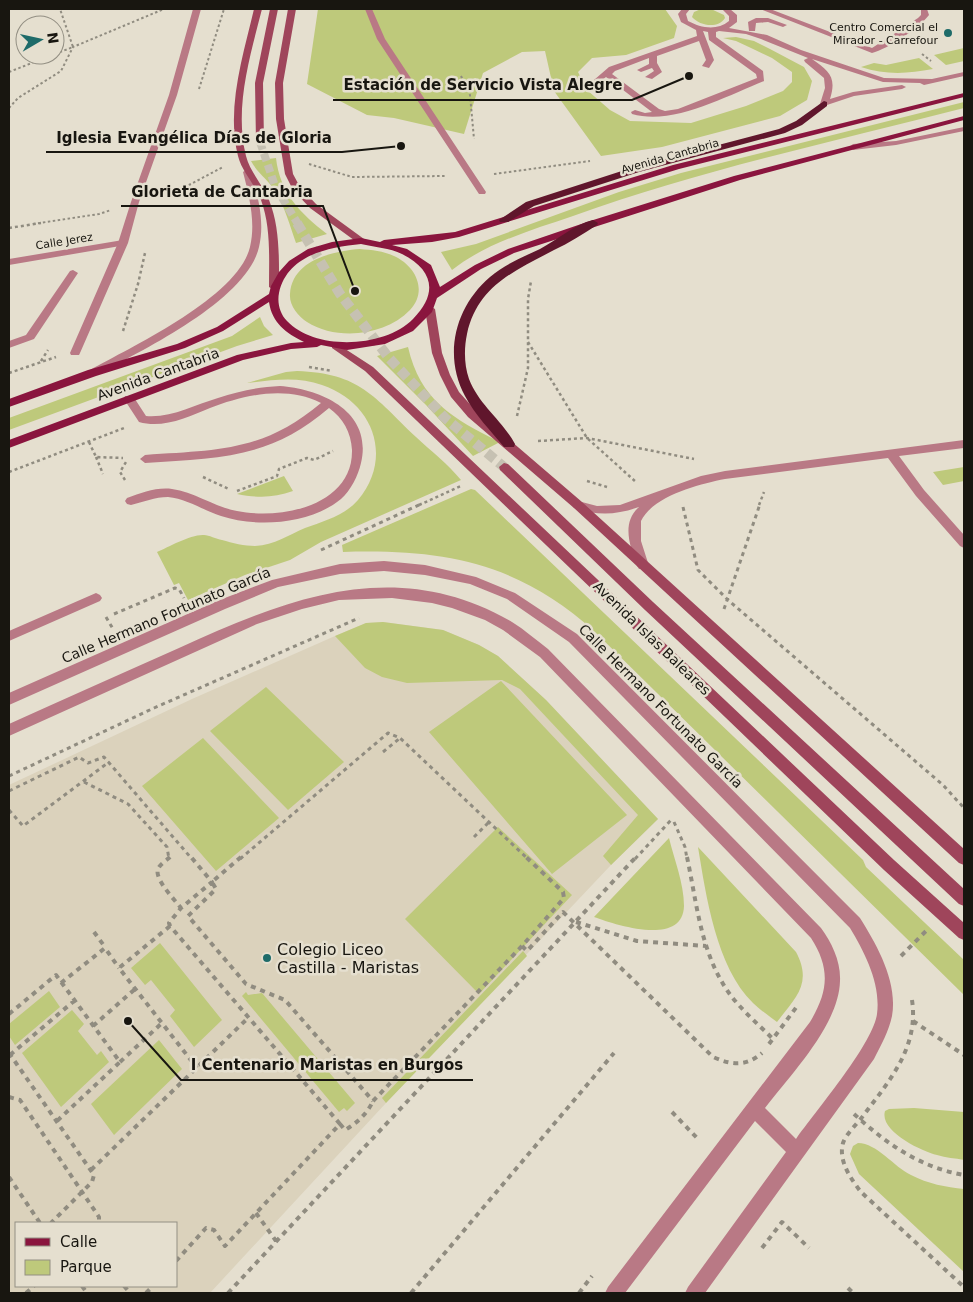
<svg xmlns="http://www.w3.org/2000/svg" width="973" height="1302" viewBox="0 0 973 1302" font-family="'DejaVu Sans',sans-serif">
<style>
.built{fill:#dbd2bc;fill-rule:evenodd}
.green{fill:#bec97b}
.lines{fill:none;stroke-linecap:round;stroke-linejoin:round}
.secondary-tunnel-far1{stroke:#c6c1b2;stroke-width:8;stroke-dasharray:8 4;stroke-linecap:butt}
.secondary-tunnel{stroke:#c6c1b2;stroke-width:10;stroke-dasharray:10 5;stroke-linecap:butt}
.path-far3{stroke:#908c80;stroke-width:2;stroke-dasharray:2.5 2.5;stroke-linecap:butt}
.path-far2{stroke:#908c80;stroke-width:2.5;stroke-dasharray:3 3;stroke-linecap:butt}
.path-far1{stroke:#908c80;stroke-width:3;stroke-dasharray:4 4;stroke-linecap:butt}
.path{stroke:#908c80;stroke-width:4;stroke-dasharray:5 5;stroke-linecap:butt}
.lane{fill:#b97985;fill-rule:evenodd}
.street{fill:#b97985;fill-rule:evenodd}
.secondary{fill:#9f455b;fill-rule:evenodd}
.primary{fill:#8a153e;fill-rule:evenodd}
.highway{fill:#60162c;fill-rule:evenodd}
.poi-dot{fill:#1e6b69;stroke:#e5dfcf;stroke-width:2}
.labels{text-anchor:middle;stroke-width:5;stroke-linejoin:round;paint-order:stroke}
.far-poi-label{font-size:11px;fill:#181610;stroke:#e5dfcf;text-anchor:end}
.far-street-label{font-size:11px;fill:#181610;stroke:#e5dfcf}
.street-label{font-size:14px;fill:#181610;stroke:#e5dfcf}
.near-poi-label{font-size:16px;fill:#181610;stroke:#e5dfcf;text-anchor:start}
.leader{fill:none;stroke:#181610;stroke-width:2}
.callout-dot{fill:#181610;stroke:#e5dfcf;stroke-width:2}
.callout-label{font-size:15px;text-anchor:middle;font-weight:bold;fill:#181610;stroke:#e5dfcf;stroke-width:5;stroke-linejoin:round;paint-order:stroke}
</style>
<rect width="100%" height="100%" fill="#e5dfcf"/>
<path class="built" d="M383,622L443,630L479,645L498,656L546,700L658,819L611,865L386,1103L210,1293H9V785L192,699L335,636L366,623ZM16,1223H176V1286H16Z"/>
<path class="green" d="M318,9H665L677,26L674,38L626,55L592,58L578,72L587,90L610,110L630,121L691,123L746,106L783,91L792,82V72L772,58L751,48L736,41L723,38L736,37L754,41L770,49L804,67L812,81L807,100L780,116L662,147L601,156L554,91L545,51L522,52L483,73L464,134L394,118L367,115L307,84Z
M711,9L724,15L725,18C718,29 700,26 692,17L694,12L701,9Z
M964,48V61L946,65L934,55Z
M919,58L933,69C907,74 885,75 861,67L874,63L886,65Z
M964,102V108C833,142 700,170 573,216C532,230 486,243 452,270L441,252L476,244L619,192L681,173Z
M276,158C280,193 300,213 327,234L296,243C290,226 285,207 275,191C268,179 258,174 251,161Z
M360,249C372,250 383,251 394,256C416,266 428,291 410,310C385,336 337,341 307,322C298,316 289,305 290,294C292,260 333,251 360,249Z
M260,317L264,326L273,335L237,346L9,430V418L232,336Z
M408,347C420,400 453,419 500,442L473,456L426,405L377,356Z
M297,371C360,373 374,397 416,437C431,451 448,464 461,480L321,542L290,560L245,575L188,600L179,583L174,585L157,552C169,547 191,534 204,535C209,535 216,539 222,540C232,543 245,546 255,546C275,545 288,535 305,528C324,521 344,516 358,500C394,457 373,402 322,385C298,376 272,380 247,383L286,372Z
M964,467V481L943,485L933,472Z
M284,476L293,491C274,498 257,498 237,494Z
M471,489L475,490L863,860L866,867L964,960V995L595,632C518,562 443,549 343,552L342,545Z
M383,622L443,630L479,645L498,656L546,700L658,819L611,865L603,856L638,815L534,704L520,689L502,680L407,683L382,677L365,668L335,636L366,623Z
M501,681L627,815L552,874L429,732Z
M266,687L344,762L288,810L210,731Z
M203,738L279,818L216,871L142,786Z
M498,827L572,895L479,994L405,919Z
M669,838C674,859 684,883 684,906C683,947 616,925 594,917Z
M698,847L796,952C813,984 795,998 777,1022C769,1016 760,1010 753,1003C716,967 706,895 698,847Z
M160,943L222,1020L194,1047L170,1016L175,1010L151,980L145,985L131,968Z
M523,951L527,956L386,1103L382,1098Z
M49,991L60,1007L15,1045L9,1036V1024Z
M246,992L248,995L262,993L355,1103L347,1111L344,1108L339,1112L242,996Z
M72,1010L84,1024L78,1031L97,1055L101,1051L109,1062L61,1107L22,1053Z
M159,1040L182,1069L114,1135L91,1104Z
M914,1108L964,1112V1160C955,1158 946,1158 937,1155C921,1151 879,1131 885,1111L889,1109Z
M858,1143C877,1143 894,1167 911,1175C928,1184 946,1187 964,1189V1272L859,1174L850,1154L853,1146Z"/>
<g class="lines">
<path class="secondary-tunnel-far1" d="M260,142L275,186L298,224"/>
<path class="secondary-tunnel" d="M297,223L340,294L389,358L445,418L504,467"/>
<path class="path-far3" d="M55,54L73,47L60,9
M922,54L931,61
M9,72L52,55
M461,76L470,95L474,139
M199,89L224,9
M9,108L18,98L61,71L73,47L164,9
M309,164L352,177L446,176
M494,174L590,161
M160,194L189,185L223,167
M33,224L99,214L111,210"/>
<path class="path-far2" d="M9,228L41,223
M123,331L138,284L145,253
M528,342L587,438L636,482
M41,361L48,350
M309,367L332,371
M9,373L56,357
M517,416L528,368V299L531,281
M538,441L587,438L694,459
M89,442L96,457L123,458
M96,457L103,474
M9,472L124,428
M203,477L229,489
M125,480L120,472L126,462
M587,481L607,487
M237,491L277,476L279,469L307,458L314,460L333,451
M419,505L461,486
M759,505L764,492"/>
<path class="path-far1" d="M683,507L698,570L728,600L943,785L964,808
M321,550L421,504
M724,609L760,504
M114,614L175,588L179,589L184,598
M106,617L113,629
M383,752L400,738
M9,776L154,708L359,618
M84,782L128,804L167,847L169,859
M9,791L79,757L88,763L104,757L192,859
M9,810L23,826L109,762
M674,822L685,847L687,859
M474,837L489,822
M240,859L388,733L400,738L528,859
M635,859L672,819"/>
<path class="path" d="M170,857C167,860 160,864 158,869C154,879 175,900 181,908
M241,857L212,882L216,889L188,916L246,984L285,1000L373,1101
M687,857C696,899 700,945 722,982C734,1004 756,1022 773,1039
M576,922L637,941L706,946
M170,926L119,968L197,1068
M94,932L105,947
M522,946L527,951L563,912L713,1057C731,1065 746,1067 762,1053
M901,956L926,931
M61,983L105,948L119,968
M912,1000C919,1047 890,1080 863,1116C857,1124 846,1134 843,1143C838,1161 851,1179 861,1192L964,1287
M9,1014L56,975L120,1062L57,1121
M913,1021L964,1055
M93,1026L135,989
M769,1044L798,1005
M9,1053L94,1175L92,1182L51,1223
M10,1055L74,1001
M120,1062L162,1023
M9,1097L20,1100L99,1217V1223
M373,1101L522,946L564,898L563,892L526,857
M672,1112L697,1138L696,1140
M854,1114C887,1144 919,1167 964,1175
M340,1124L345,1130C357,1123 367,1114 373,1101
M91,1170L248,1018
M9,1177L40,1223
M256,1213L276,1241
M762,1248L782,1222L809,1248
M176,1261L206,1228L214,1230L225,1246L340,1124L170,926L169,923L181,908L212,882L191,857
M82,1286L87,1293
M124,1286L130,1293
M848,1288L853,1293
M26,1293L34,1286
M146,1293L153,1286
M228,1293L636,857
M411,1293L614,1053
M579,1293L592,1276"/>
<path class="lane" d="M193,9H201L177,95L139,202L128,243L80,353L79,355H71L70,353L118,243L131,202L169,95Z
M682,9H690L686,14L688,21C701,28 717,31 729,21V16L722,9H730L737,15V22L729,28L767,35L801,50L884,78L932,79L964,72V76L924,85L920,83L883,82L812,59C829,71 837,77 830,99L853,92L902,85L906,87L902,89L854,96L824,106L820,104L825,88L824,78L805,62L804,60L808,58L761,39L746,34L719,31L716,32V37L763,71L764,81C726,96 673,126 632,114L631,112L635,110L645,113L652,112L606,77L602,80L604,88H598L594,80L609,67L697,36L696,30L681,22L678,14ZM703,31L708,32L709,40L756,74L757,78L678,109L665,111L659,109L612,74L615,71L649,58V64L637,70L641,72L652,68L654,71L645,77L652,79L662,72L657,63V56L699,41L706,60L702,66L709,68L714,60Z
M760,9H770L872,48L918,18L921,15V9H927L929,15C919,28 888,49 872,53Z
M756,18H768L787,25L783,27L768,22L756,23L755,31H749L748,22Z
M964,127V131L896,145L853,150L849,147L853,144L896,141Z
M73,270L78,273L34,339L9,348V341L26,335L70,271Z
M280,386C322,389 373,412 361,463C358,476 351,490 341,499C311,524 257,528 221,516C203,510 187,499 168,497C155,497 143,502 131,505L127,504L125,501L127,498C142,493 156,487 172,489C195,492 214,507 237,511C280,520 353,506 352,450C351,432 343,418 329,408C270,459 219,458 145,463L140,459L145,455C217,450 263,452 321,403C286,385 244,395 210,408C188,417 163,429 139,422L124,399L125,396H133L146,416C172,418 194,405 218,398C239,391 259,387 280,386Z
M964,440V448L899,456L924,490L964,535V548L960,546L916,496L888,458L725,479C699,484 653,496 641,521V541L649,566L647,569H639L637,566C630,546 621,523 639,507C616,515 598,516 574,508L572,505L578,501L597,506L620,505L701,476L725,471Z
M96,593L100,595L102,598L100,601L9,641V631Z"/>
<path class="street" d="M365,9H372L385,39L486,192L485,194H479L377,39Z
M247,169L251,172C258,196 265,222 259,247C247,300 143,350 98,374H90V370C133,346 238,297 250,247C256,222 249,196 243,172Z
M123,240L126,241V245L9,265V259Z
M384,561L425,565L476,577L515,593L577,634L860,918C877,945 898,982 892,1016C889,1031 881,1045 874,1059L705,1293H685L688,1287L786,1152L755,1121L625,1293H605L608,1287L810,1022C828,992 831,969 811,938L540,657L503,630L485,620L452,608L432,603L392,598L339,600L302,609L257,624L9,736V724C65,699 122,673 179,648C289,598 396,555 512,622C525,630 536,640 548,649L821,928C832,943 841,962 840,981C839,1025 791,1074 765,1108L796,1139C815,1112 873,1044 877,1014C881,984 865,953 850,928L569,642L507,599L470,584L425,575L384,571L340,574L278,587L225,609L9,705V693L217,601L272,580L340,564Z"/>
<path class="secondary" d="M254,9H262C250,56 234,108 246,156C250,172 263,185 269,200C280,227 279,258 279,287L274,290L269,287C269,258 271,227 261,200C255,184 242,172 238,156C226,108 243,56 254,9Z
M270,9H278L263,83L264,142L260,144L256,142L255,83Z
M288,9H296L283,83L284,119L293,174L300,187L316,204L364,239V243H358L310,208L293,190L285,174L276,119L275,83Z
M430,306L435,309L442,353L450,375L459,392L476,411L582,502L964,849V865L959,863L574,508L468,417L451,397L440,375L432,353L425,309Z
M336,343L373,367L894,860L964,923V940L959,938L884,870L365,371L332,348V344Z
M504,463L508,464L653,602L964,889V906L959,904L645,610L500,470L499,467Z"/>
<path class="primary" d="M964,93V97L679,169L459,237L432,242L392,245L407,249L431,265L440,287L475,265L508,249L590,221L734,176L964,116V120L740,180L514,253L481,269L437,298L432,312L413,331L385,344L347,350L321,345L317,347L291,349L243,360L9,448V440L237,355L291,343L304,342C286,333 272,323 269,302L223,331L185,348L96,376L9,407V399L88,370L177,344L217,327L269,294L271,286L279,272L289,261L308,249L332,242L361,238L380,242L384,240L455,232L673,165ZM361,244C374,247 390,248 402,254C434,270 438,294 413,319C385,348 315,351 287,321C280,314 277,303 279,293C287,255 329,247 361,244Z"/>
<path class="highway" d="M824,101L827,102V106L802,125L785,133L639,172L534,206L508,222H500L499,220L526,202L631,168L779,129L796,121Z
M593,220L598,223L597,225C583,234 569,243 554,250C515,271 478,285 467,334C464,348 464,365 469,379C479,405 502,420 515,444L514,447H504C491,431 475,415 465,396C443,355 455,307 490,277C505,264 523,257 540,249C557,240 575,224 593,220Z"/>
</g>
<g class="poi-dot">
<circle cx="948" cy="33" r="5"/>
<circle cx="267" cy="958" r="5"/>
</g>
<g class="labels">
<g class="far-poi-label">
<text x="938" y="31">Centro Comercial el<tspan x="938" dy="13">Mirador - Carrefour</tspan></text>
</g>
<g class="far-street-label">
<text transform="translate(670 156) rotate(-16)" y="4">Avenida Cantabria</text>
<text transform="translate(64 241) rotate(-9)" y="4">Calle Jerez</text>
</g>
<g class="street-label">
<text transform="translate(158 374) rotate(-20)" y="5">Avenida Cantabria</text>
<text transform="translate(166 615) rotate(-23)" y="5">Calle Hermano Fortunato García</text>
<text transform="translate(652 638) rotate(44)" y="5">Avenida Islas Baleares</text>
<text transform="translate(661 706) rotate(45)" y="5">Calle Hermano Fortunato García</text>
</g>
<g class="near-poi-label">
<text x="277" y="955">Colegio Liceo<tspan x="277" dy="18">Castilla - Maristas</tspan></text>
</g>
</g>
<path class="leader" d="M689 76L632 100H333M401 146L342 152H46M355 291L323 206H121M128 1021L181 1080H473"/>
<g class="callout-dot">
<circle cx="689" cy="76" r="5"/>
<circle cx="401" cy="146" r="5"/>
<circle cx="355" cy="291" r="5"/>
<circle cx="128" cy="1021" r="5"/>
</g>
<g class="callout-label">
<text x="483" y="90">Estación de Servicio Vista Alegre</text>
<text x="194" y="143">Iglesia Evangélica Días de Gloria</text>
<text x="222" y="197">Glorieta de Cantabria</text>
<text x="327" y="1070">I Centenario Maristas en Burgos</text>
</g>
<rect width="973" height="1302" fill="none" stroke="#181610" stroke-width="20"/>
<rect x="15" y="1222" width="162" height="65" fill="#e5dfcf" stroke="#938f83"/>
<rect x="25" y="1238" width="25" height="8" fill="#8a153e" stroke="#938f83"/>
<text x="60" y="1247" font-size="15" fill="#181610">Calle</text>
<rect x="25" y="1260" width="25" height="15" fill="#bec97b" stroke="#938f83"/>
<text x="60" y="1272" font-size="15" fill="#181610">Parque</text>
<g transform="translate(40 40) rotate(81)"><circle r="24" fill="#e5dfcf" stroke="#938f83"/>
<path d="M0-4L9 19L0 12L-9 19Z" fill="#1e6b69"/>
<text y="-8" font-size="14" font-weight="bold" text-anchor="middle" fill="#181610">N</text>
</g>
</svg>
